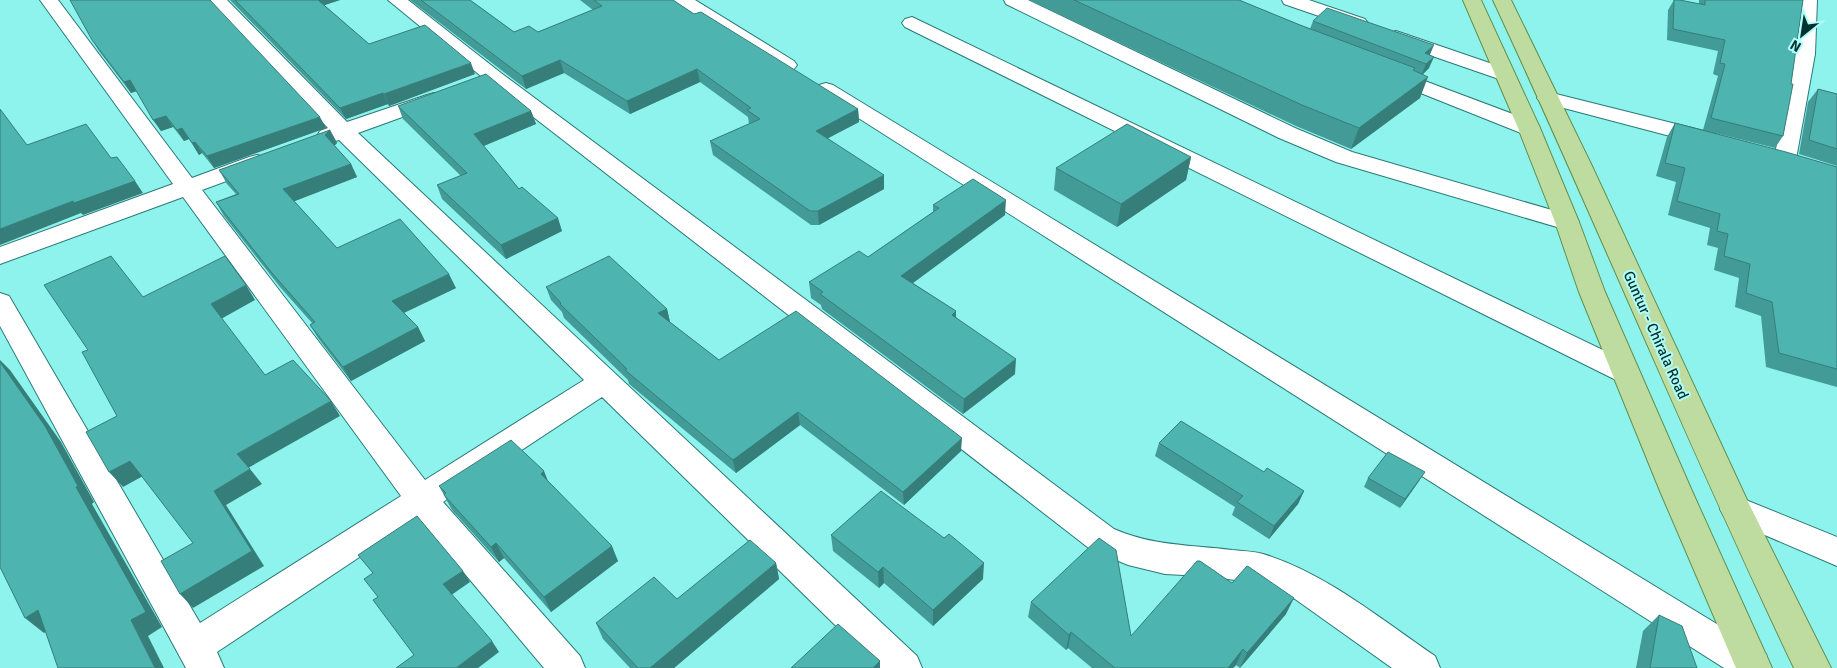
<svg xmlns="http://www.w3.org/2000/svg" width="1837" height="668" viewBox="0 0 1837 668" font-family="Signika,sans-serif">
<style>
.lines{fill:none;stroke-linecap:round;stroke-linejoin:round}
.street-casing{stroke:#2a7a76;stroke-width:2}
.primary-casing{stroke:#60914e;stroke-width:2}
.street{fill:#fff;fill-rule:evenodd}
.primary{fill:#bedc9f;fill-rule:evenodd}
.wall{fill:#429b96}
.shaded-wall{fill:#367e7a}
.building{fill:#4db4af;stroke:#367e7a}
.labels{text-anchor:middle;stroke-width:4;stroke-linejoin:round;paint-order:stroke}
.street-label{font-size:15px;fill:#02312f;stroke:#affdf8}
</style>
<rect width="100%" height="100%" fill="#8ef3ed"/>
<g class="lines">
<g class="street-casing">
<path id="street" d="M40,0H58L192,178L249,157L257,155L265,157L268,162L265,167L202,190L425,480L584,380L339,140L328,143L320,141L317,136L320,131L328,128L208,0H227L347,122L427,95L434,93L441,95L445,99L441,103L358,133L917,656L922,668H879L602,397L443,502L580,656L585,668H544L418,518L217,652L224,668H186L0,326V293L9,296L200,623L401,496L183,197L0,264V247L173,184Z
M388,0H408L501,73L1114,529C1152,546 1192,545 1232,550C1242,551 1253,551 1263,554C1324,572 1382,620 1435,656L1440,668H1392L1295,599L1260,583L1203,576L1165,574L1128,565L1090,549L487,81Z
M673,0H695L794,61L797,65L794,69L787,71L780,69L675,4Z
M1004,0H1028L1295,128L1352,152L1576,217L1579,222L1576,227L1567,230L1336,162L1279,138L1006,4Z
M1282,0H1309L1365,19L1368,23L1365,27L1358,29L1351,27L1284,4Z
M1799,0H1817L1815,54L1796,159L1793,164L1785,166L1777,164L1774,159L1795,54Z
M912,17L1636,366L1640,373L1636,380L1626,383L1616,380L905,27L902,23L905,19Z
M1396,31L1510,70L1513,74L1510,78L1503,80L1496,78L1389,41L1386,37L1389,33Z
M1390,68L1537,123L1540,128L1537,133L1529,135L1521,133L1383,78L1380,74L1383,70Z
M826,83L833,85L1766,654L1770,668H1724L819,93L816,89L819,85Z
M1548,92L1716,134L1719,139L1716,144L1708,146L1541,102L1537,98L1541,94Z
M1736,496L1837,537V566L1725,518L1720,509L1725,500Z"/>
</g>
<g class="primary-casing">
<path id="primary" d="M1463,0H1481L1540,128L1579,222L1605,292L1692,491L1772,668H1736L1660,491L1579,292L1555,222L1518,128Z
M1493,0H1511L1592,166L1748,502L1831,668H1794C1689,448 1596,221 1493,0Z"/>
</g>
<use href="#street" class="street"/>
<use href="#primary" class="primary"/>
</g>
<path class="wall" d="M230,0H340L324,5L369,44L475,74L389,106L388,104L346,119Z
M410,0H470L514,32H538L593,10L580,0H673L694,14L858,109L859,122L828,138L884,189L819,225H811L713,155L710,141L749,124L748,117L700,82L630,114L564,73L526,89Z
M1029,0H1239L1310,29L1313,21L1430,55L1429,68L1423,74L1420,98L1351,149L1296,126Z
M1674,0H1680L1699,4V0H1803L1783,136L1775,148L1703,130L1718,76L1713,74L1718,51L1667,40L1668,10Z
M92,40L326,128L214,168L202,153L199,155L189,139L184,141L173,127L161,131L137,91L131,93L99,51Z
M1818,89L1837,94V166L1799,154L1808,102Z
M398,106L531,111L536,124L483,146L519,189L562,231L506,259L442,199L437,185L461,176L403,119Z
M1675,123L1837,167V387L1766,367L1761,316L1735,307L1739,278L1714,270L1718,248L1707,245L1710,228L1668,215L1676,182L1656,176L1667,137Z
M330,130L337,143L334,146L351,164L357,177L294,201L337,248L456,288L404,313L418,327L425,341L351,381L318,338L310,325L312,323L280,287L224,216L216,202L236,194L227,184L219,170Z
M1191,157L1186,180L1117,227L1054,190L1056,168Z
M933,205L1005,215L913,283L956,311V317L1015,374L963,414L822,309L821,305L811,298L809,282L868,257L933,212Z
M546,287L667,309L670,322L719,360L961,451L904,505L800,425L736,473L629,384L628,380L564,318L562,312L551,300Z
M1159,443L1264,472L1304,491L1298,504L1269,539L1232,515L1235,507L1155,456Z
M1368,478L1419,481L1400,508L1364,487Z
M548,481L618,561L551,612L504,558L499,562L452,510L439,486Z
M831,535L983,579L933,626L884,583L879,588L833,551Z
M776,563L779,579L674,668H630L603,639L596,623L677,599Z
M1031,602L1131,636L1286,614L1240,668L1236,665L1233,668H1092L1068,648L1066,650L1028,617Z
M1659,615L1697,668H1636L1643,631Z"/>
<path class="shaded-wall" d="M316,0H340L319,7Z
M1434,45L1429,57L1425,53Z
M1434,57L1429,68L1421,76L1426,64Z
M560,60L564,73L526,89L522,76Z
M471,63L475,74L389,106L384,94Z
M697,69L700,82L630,114L627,101Z
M1428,77L1420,98L1351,149L1359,128Z
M130,80L137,91L131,93L124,82Z
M383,93L388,104L346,119L340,108Z
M858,109L859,122L817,144L816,131Z
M531,111L536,124L479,148L474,134Z
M166,116L173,127L161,131L153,120Z
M320,117L326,128L214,168L207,156Z
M182,128L189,139L184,141L177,130Z
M330,130L337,143L332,148L325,135Z
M195,142L202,153L199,155L192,143Z
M1191,157L1186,180L1117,227L1121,204Z
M351,164L357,177L290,203L283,189Z
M884,175V189L819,225L818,211Z
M135,181L143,193L83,215L81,213L0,245V229L73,201Z
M1006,200L1005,215L902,291L901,276Z
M558,218L562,231L506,259L501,245Z
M449,274L456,288L399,315L392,301Z
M246,285L255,300L221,319L211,304Z
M667,309L670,322L662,327L658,313Z
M956,311L955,327L952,315Z
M418,327L425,341L351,381L343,367Z
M1016,359L1015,374L963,414L964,399Z
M0,360L10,370L61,442L94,502L92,504L162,627L148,636L164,668H155L0,362Z
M331,401L340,416L248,468L237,454Z
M798,412L800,425L736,473L733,460Z
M962,438L961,451L904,505L903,492Z
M130,461L143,476L123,487L109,472Z
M250,469L262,484L226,505L264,566L193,608L180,594L214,491Z
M544,471L550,486L541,474Z
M1425,472L1419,481L1400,508L1405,499Z
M1304,491L1298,504L1269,539L1274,526Z
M496,543L504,558L499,562L491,547Z
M612,546L618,561L551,612L544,597Z
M776,563L779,579L674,668H650Z
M984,563L983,579L933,626V610Z
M883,567L884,583L879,588L878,572Z
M463,571L470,582L450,596L443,584Z
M1294,598L1286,614L1240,668L1247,653Z
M38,610L56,625L44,633L25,618Z
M1071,632L1068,648L1066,650L1069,635Z
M492,641L499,652L478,668H456Z
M1243,649L1236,665L1233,668H1228Z
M880,661V668H873Z"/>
<path class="building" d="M70,0H210L320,117L207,156L195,142L192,143L182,128L177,130L166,116L153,120L130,80L124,82L92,40Z
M235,0H318L369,44L425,25L471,63L384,94L383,93L340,108Z
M421,0H470L514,32L529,26L538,32L602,6L594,0H673L694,14L701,12L858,109L816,131L884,175L818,211H810L710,141L760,119L747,110L751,108L697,69L627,101L560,60L522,76Z
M1074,0H1239L1300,25L1415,68L1413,70L1428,77L1359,128L1302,105Z
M1674,0H1680L1705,5V0H1803L1791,84H1793L1783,136L1711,118L1725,64L1720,63L1725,40L1673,29Z
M1327,8L1434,45L1425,53L1434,57L1426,64L1313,21Z
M486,74L531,111L474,134L519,189L522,187L558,218L501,245L437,185L467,173L398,106Z
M1818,89L1837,94V149L1809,140Z
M0,109L27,145L86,124L111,158L117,157L135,181L74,203L73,201L0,229Z
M1675,123L1786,152L1837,167V369L1779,353L1772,302L1746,293L1750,264L1724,256L1728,234L1717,231L1720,214L1677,201L1685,168L1665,163Z
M1127,124L1191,157L1121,204L1056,168Z
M330,130L325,135L351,164L283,189L337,248L400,219L449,274L392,301L418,327L343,367L310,325L315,322L272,273L216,202L239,194L219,170Z
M973,179L1006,200L901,276L956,311L952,315L1016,359L964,399L820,294L823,292L809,282L859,251L868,257L939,208L933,205Z
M111,256L143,297L225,256L246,285L211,304L265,375L293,360L331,401L237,454L250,469L214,491L252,551L180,594L161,561L193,543L130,461L109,472L86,432L117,416L82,352L88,350L44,285Z
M609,256L667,309L658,313L719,360L796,311L962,438L903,492L798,412L733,460L625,370L627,369L560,304L561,303L546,287Z
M0,362L45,426L78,486L76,487L146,612L131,620L155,668H58L38,610L25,618L0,567Z
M1181,421L1264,472L1267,468L1304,491L1274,526L1237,502L1243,496L1159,443Z
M511,440L544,471L541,474L612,546L544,597L496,543L491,547L444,495L446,493L439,486Z
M1388,452L1425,472L1405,499L1368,478Z
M881,491L944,538L949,534L984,563L933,610L883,567L878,572L831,535Z
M417,516L463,571L443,584L492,641L456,668H396L414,655L373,600L378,597L364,579L373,573L358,555Z
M1099,538L1116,550L1131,636L1197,561H1200L1232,583L1247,566L1249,567L1294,598L1247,653L1243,649L1228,668H1115L1071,632L1069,635L1031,602Z
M750,540L776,563L650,668H638L596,623L654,577L677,599Z
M1659,615L1682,626L1697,668H1650Z
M838,624L880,661L873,668H791Z"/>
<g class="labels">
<g class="street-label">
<text transform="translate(1656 335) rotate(66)" y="5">Guntur - Chirala Road</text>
</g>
</g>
<g transform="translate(1802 35) rotate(210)" stroke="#affdf8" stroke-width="4" paint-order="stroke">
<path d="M0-4L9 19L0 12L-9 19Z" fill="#02312f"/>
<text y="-8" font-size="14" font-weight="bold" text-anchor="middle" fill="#02312f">N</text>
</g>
</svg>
